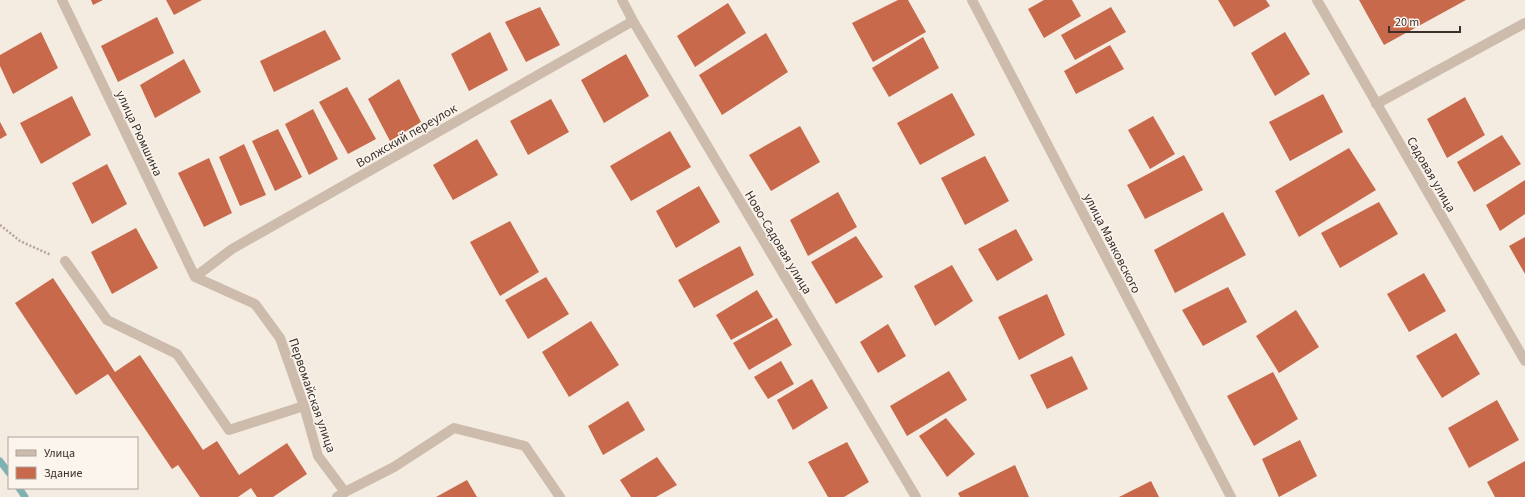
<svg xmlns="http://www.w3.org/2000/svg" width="1525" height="497" viewBox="0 0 1525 497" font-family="'Source Sans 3',sans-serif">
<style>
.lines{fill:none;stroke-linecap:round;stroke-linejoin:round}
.stream{stroke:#7fb0b2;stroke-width:7}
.building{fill:#c8694b}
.path{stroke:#b9a596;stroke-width:2.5;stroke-dasharray:2 2;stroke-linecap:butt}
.lane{stroke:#cdbbac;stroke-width:10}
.street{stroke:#cdbbac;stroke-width:10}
.labels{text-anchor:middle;stroke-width:3;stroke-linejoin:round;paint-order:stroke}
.street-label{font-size:13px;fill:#3b302b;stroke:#fbf5ee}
</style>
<rect width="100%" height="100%" fill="#f4ebe1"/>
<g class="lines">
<path class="stream" d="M0,461L9,473
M19,488L25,497"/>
</g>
<path class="building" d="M91,0H103L93,5Z
M166,0H202L174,15Z
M898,0H908L926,32L873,62L852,23Z
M1044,0H1072L1081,16L1044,38L1028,9Z
M1218,0H1266L1270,6L1234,27Z
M1359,0H1466L1384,45Z
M728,3L746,33L695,67L677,36Z
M540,7L560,45L526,62L505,22Z
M1111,7L1126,32L1075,60L1061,35Z
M157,17L174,53L118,82L101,46Z
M325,30L341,59L274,92L260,61Z
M41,32L58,68L13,94L0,66V55Z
M490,32L508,70L469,91L451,54Z
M1285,32L1310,74L1275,96L1251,53Z
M766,33L788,72L722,115L699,75Z
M923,37L939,68L889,97L872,68Z
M1110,45L1124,69L1076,94L1064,71Z
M626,54L649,96L604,123L581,80Z
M184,59L201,92L155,118L140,85Z
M399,79L421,122L390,141L368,99Z
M347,87L376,139L348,154L319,102Z
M952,93L975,135L920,165L897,123Z
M1323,94L1343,132L1290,161L1269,122Z
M72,96L91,135L41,164L20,123Z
M1465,97L1485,135L1447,158L1427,119Z
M551,99L569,132L528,155L510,121Z
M313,109L338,159L309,175L285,124Z
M1153,116L1175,154L1150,169L1128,130Z
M0,122L7,135L0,139Z
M800,126L820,162L771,191L749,155Z
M278,129L302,177L275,191L252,141Z
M670,131L691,167L631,201L610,166Z
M1502,135L1521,164L1474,192L1457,162Z
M477,139L498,175L453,200L433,165Z
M244,144L266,195L240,206L219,157Z
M1349,148L1376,190L1299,237L1275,191Z
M1184,155L1203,190L1145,219L1127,185Z
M985,156L1009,201L965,225L941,178Z
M209,158L232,213L204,227L178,173Z
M107,164L127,204L92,224L72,183Z
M1525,180V214L1500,231L1486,205Z
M699,186L720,222L676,248L656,211Z
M838,192L857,227L808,256L790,220Z
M1379,202L1398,234L1340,268L1321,233Z
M1223,212L1246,255L1175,293L1154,250Z
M510,221L539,272L500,296L470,242Z
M136,228L158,268L112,294L91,252Z
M1016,229L1033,260L997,281L978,249Z
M856,236L883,277L836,304L811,262Z
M1525,237V274L1509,246Z
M740,246L754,275L694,308L678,280Z
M952,265L973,301L935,326L914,286Z
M1424,273L1446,311L1409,332L1387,294Z
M546,277L569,314L528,339L505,300Z
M53,278L115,372L140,355L203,450L217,441L239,475L287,443L307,474L273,497H257L251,488L238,497H200L178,465L172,469L108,374L76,395L15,303Z
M1228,287L1247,322L1203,346L1182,310Z
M757,290L773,317L731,340L716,315Z
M1047,294L1065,335L1019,360L998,317Z
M1296,310L1319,347L1279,373L1256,336Z
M777,318L792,345L749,370L733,343Z
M591,321L619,365L569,397L542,352Z
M888,324L906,356L878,373L860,342Z
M1456,333L1480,374L1442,398L1416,356Z
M1072,356L1088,389L1047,409L1030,375Z
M781,361L794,384L768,399L754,377Z
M949,371L967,400L907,436L890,406Z
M1273,372L1298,419L1254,446L1227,396Z
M812,379L828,408L793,430L777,400Z
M1497,400L1519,440L1469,468L1448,428Z
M628,401L645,430L603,455L588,426Z
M946,418L975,454L947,477L919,436Z
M1300,440L1317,476L1279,497L1262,459Z
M847,442L869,482L844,497H828L808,462Z
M657,457L677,485L656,497H631L620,480Z
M1525,461V497H1495L1487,482Z
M1015,465L1029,497H960L958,493Z
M467,480L477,497H436Z
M1151,481L1159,497H1119Z"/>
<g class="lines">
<path class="path" d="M0,225L20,241L51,255"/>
<path class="lane" d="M65,261L107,320L177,354L229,430L304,406
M337,497L345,492"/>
<path class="street" d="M62,0L195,277
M622,0L633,21L916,497
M972,0L1231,497
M1317,0L1525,361
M1376,104L1525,23
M195,277L255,304L280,338L304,406L318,456L345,492L394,467L454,428L525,446L560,497
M195,277L232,249L633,21"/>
</g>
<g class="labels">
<g class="street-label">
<text transform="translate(140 133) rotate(65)" y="5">улица Рюмшина</text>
<text transform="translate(406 135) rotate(-30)" y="5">Волжский переулок</text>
<text transform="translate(1432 174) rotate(60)" y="5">Садовая улица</text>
<text transform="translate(779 242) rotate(59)" y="5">Ново-Садовая улица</text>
<text transform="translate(1113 243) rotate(63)" y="5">улица Маяковского</text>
<text transform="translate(313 395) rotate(71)" y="5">Первомайская улица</text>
</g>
</g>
<rect x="8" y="437" width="130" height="52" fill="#fbf5ee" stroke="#aea6a0"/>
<rect x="16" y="450" width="20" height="6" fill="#cdbbac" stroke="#aea6a0"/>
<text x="44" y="457" font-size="12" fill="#3b302b">Улица</text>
<rect x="16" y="467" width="20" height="12" fill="#c8694b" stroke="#aea6a0"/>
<text x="44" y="477" font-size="12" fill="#3b302b">Здание</text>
<path d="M1389 26v6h71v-6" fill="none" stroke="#3b302b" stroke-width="2"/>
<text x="1395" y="26" font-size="12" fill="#3b302b" stroke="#fbf5ee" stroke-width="3" paint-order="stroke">20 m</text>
</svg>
